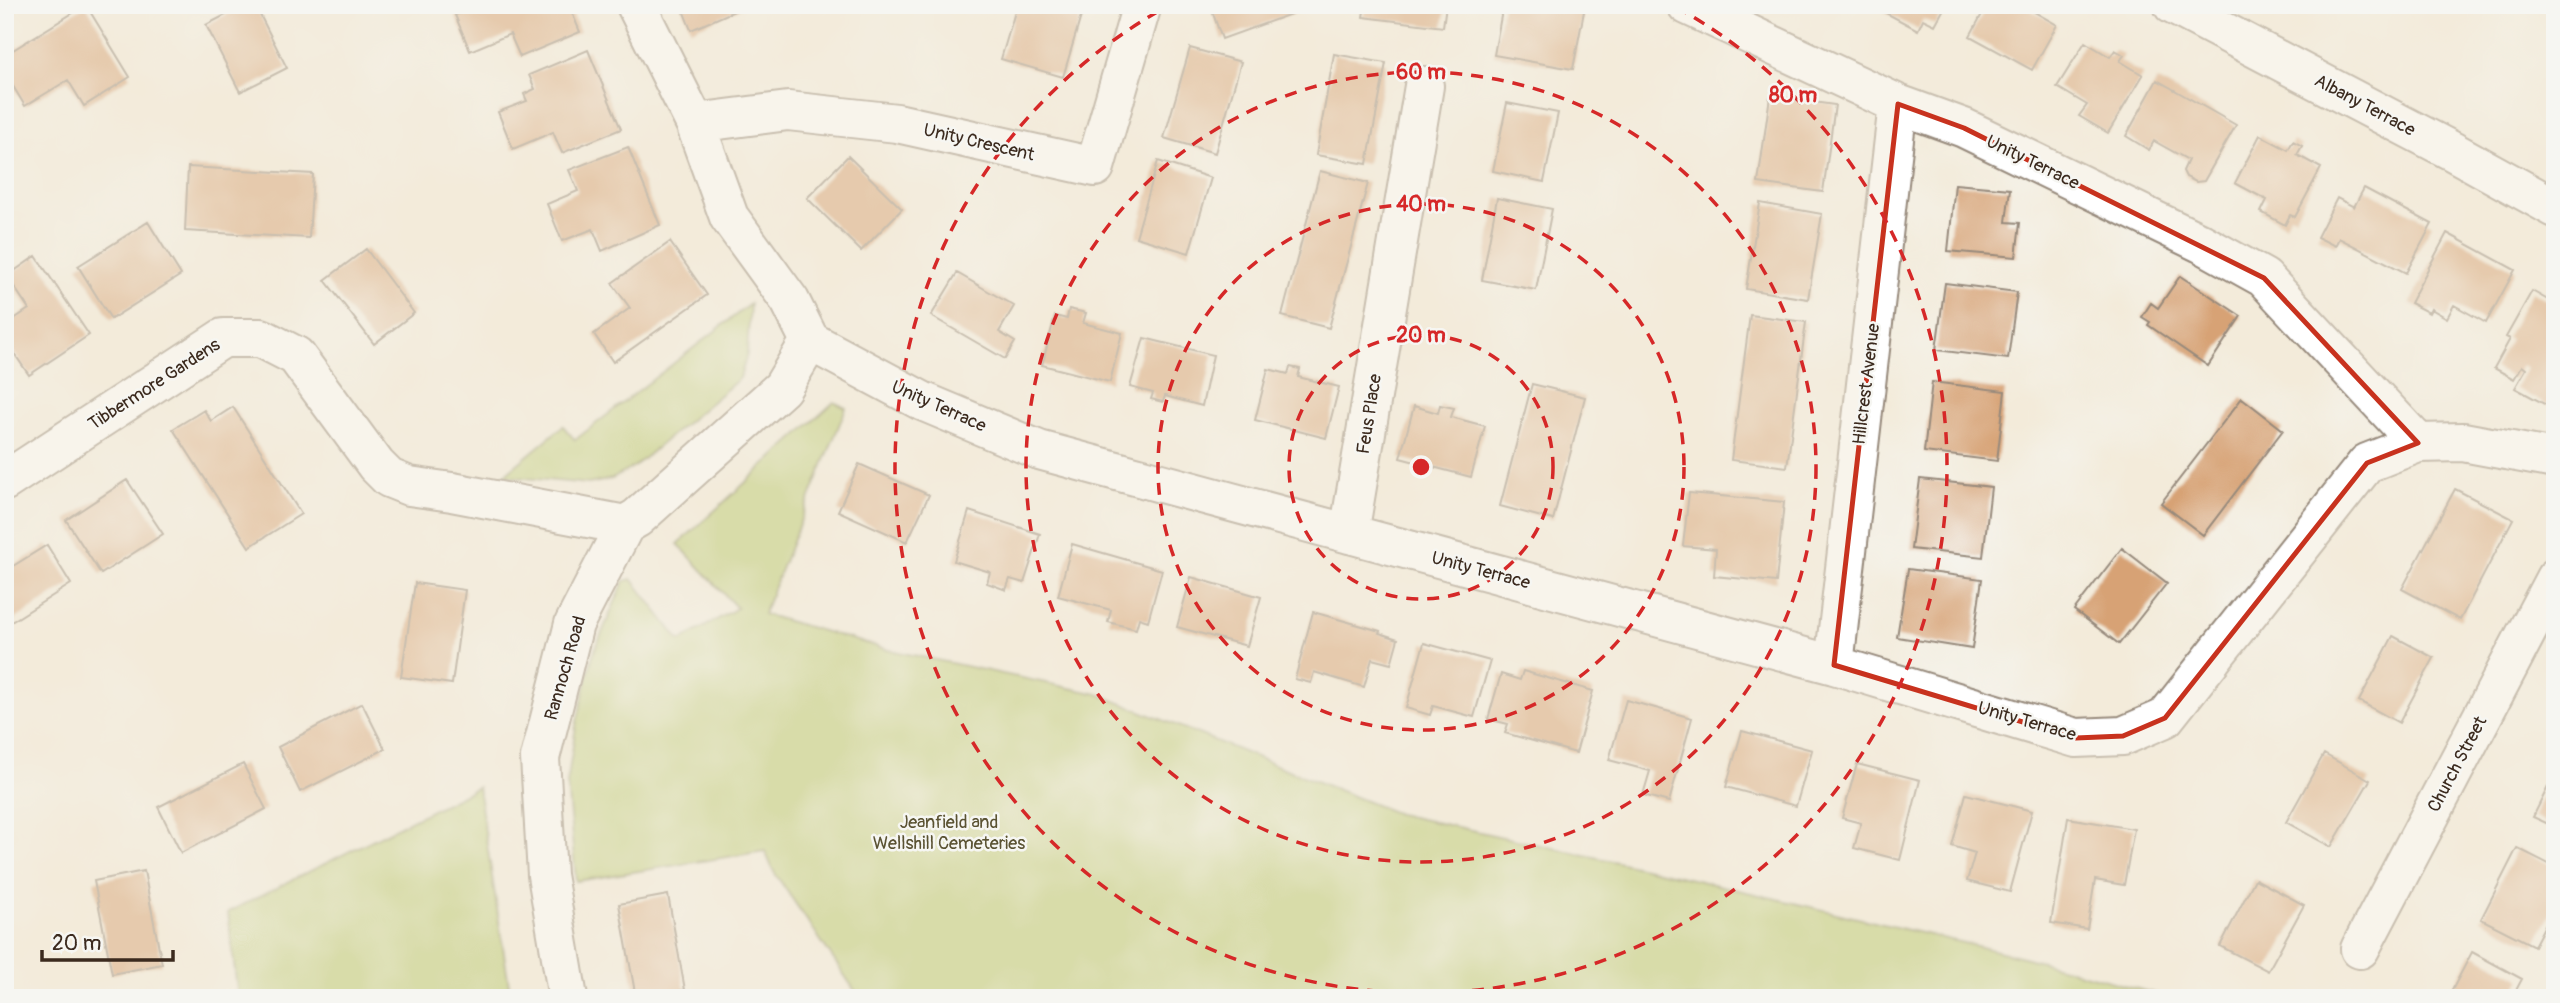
<svg xmlns="http://www.w3.org/2000/svg" width="2560" height="1003" viewBox="0 0 2560 1003" font-family="Pangolin,sans-serif">
<style>
.green{fill:#b8c96d;stroke:#7a7a46;stroke-width:2}
.building{fill:#d7a274}
.lines{fill:none;stroke-linecap:round;stroke-linejoin:round}
.minor-casing{stroke:#978a7c;stroke-width:42}
.minor{stroke:#fff;stroke-width:38}
.marked{fill:none;stroke:#c8321e;stroke-width:5;stroke-linejoin:round}
.ring{fill:none;stroke:#d62828;stroke-width:3.5;stroke-dasharray:12 9}
.labels{text-anchor:middle;stroke-width:5;stroke-linejoin:round;paint-order:stroke}
.street-label{font-size:18px;fill:#3b2a1e;stroke:#f6f6f2}
.park-label{font-size:18px;fill:#5a5232;stroke:#f6f6f2}
.centre{fill:#d62828;stroke:#f6f6f2;stroke-width:3.5}
.ring-label{font-size:21px;text-anchor:middle;font-weight:bold;fill:#d62828;stroke:#f6f6f2;stroke-width:5;stroke-linejoin:round;paint-order:stroke}
</style>
<rect width="100%" height="100%" fill="#f6f6f2"/>
<filter id="ink" filterUnits="userSpaceOnUse"><feTurbulence type="fractalNoise" baseFrequency=".0143" numOctaves="2"/><feDisplacementMap in="SourceGraphic" scale="14" xChannelSelector="R" yChannelSelector="G"/><feConvolveMatrix kernelMatrix="1 2 1 2 8 2 1 2 1" color-interpolation-filters="sRGB"/></filter>
<filter id="wash" filterUnits="userSpaceOnUse"><feTurbulence type="fractalNoise" baseFrequency=".00686" numOctaves="4" result="noise"/><feDisplacementMap in="SourceGraphic" scale="28" xChannelSelector="R" yChannelSelector="G"/><feGaussianBlur stdDeviation="1.57" result="paint"/><feColorMatrix in="noise" values="0 0 0 0 0 0 0 0 0 0 0 0 0 0 0 0 0 1.4 0 .05"/><feComposite in="paint" operator="in"/></filter>
<g filter="url(#wash)">
<rect width="100%" height="100%" fill="#f3ebda"/>
<path class="green" d="M750,304L747,354L740,378L635,466L612,479L589,484L503,476L563,426L575,440Z
M834,402L846,408L763,614L889,650L1098,694L1398,814L1658,871L2027,958L2170,998H860L774,872L765,851L576,881L567,784L576,726L593,654L624,581L632,579L680,641L737,608L678,544Z
M478,787L511,998H238L228,912Z"/>
<g id="blocks">
<path class="building" d="M86,5L130,77L84,106L68,80L25,106L5,73V55Z
M245,5H255L287,68L240,92L206,25Z
M479,5H569L580,32L520,57L510,34L470,51L455,15Z
M681,5H748L691,30Z
M1017,5L1084,6L1063,77L1001,59Z
M1210,5H1313V6L1222,39Z
M1365,5H1446L1443,27L1363,17Z
M1503,5L1585,6L1573,69L1494,55Z
M1887,5H1946L1935,25L1923,19L1918,30L1884,12Z
M1987,5H2022L2057,25L2032,70L1970,36Z
M2085,42L2110,57L2115,50L2124,55L2120,61L2143,75L2108,133L2079,116L2087,105L2057,87Z
M1190,48L1241,62L1215,153L1164,138Z
M588,50L621,129L562,153L553,132L513,149L498,112L527,101L524,94L535,89L529,75Z
M1334,54L1386,63L1367,164L1316,155Z
M2157,80L2236,125L2204,181L2196,182L2186,177L2183,171L2188,160L2154,141L2149,150L2126,136Z
M1770,96L1835,105L1823,192L1758,183Z
M1507,103L1558,113L1544,182L1493,171Z
M2260,135L2288,150L2293,141L2302,146L2297,155L2321,168L2295,217L2290,215L2285,225L2261,212L2267,200L2235,183Z
M628,147L660,225L602,251L593,229L562,241L547,204L578,191L569,170Z
M848,156L902,209L861,251L807,198Z
M1158,161L1211,178L1189,253L1136,237Z
M188,167L313,174L309,238L185,231Z
M1320,171L1368,183L1329,328L1282,316Z
M1955,184L2010,189L2006,222L2020,223L2016,257L1948,251Z
M2364,188L2432,224L2406,273L2339,238L2335,246L2317,237L2337,198L2354,207Z
M1497,198L1552,209L1536,290L1482,280Z
M1760,203L1822,214L1808,299L1746,289Z
M148,222L181,275L111,319L78,266Z
M2447,233L2515,270L2486,323L2454,305L2447,318L2431,309L2429,313L2410,303Z
M670,242L707,295L613,362L594,334L630,308L612,283Z
M366,249L414,313L374,344L325,280Z
M36,256L89,335L29,375L5,340V325L29,309L7,276Z
M957,273L1014,306L999,332L1015,342L1005,359L931,316Z
M2180,276L2241,316L2208,366L2148,325L2150,322L2142,317L2151,303L2158,308Z
M1945,283L2017,292L2008,359L1936,350Z
M2532,291L2555,304V394L2548,406L2515,388L2526,369L2522,366L2514,379L2494,368L2510,339L2506,337Z
M1069,309L1086,313L1083,323L1122,333L1110,382L1042,365L1055,316L1067,319Z
M1750,315L1806,322L1787,467L1731,460Z
M1144,338L1213,355L1202,406L1165,396L1163,402L1151,399L1153,393L1130,387Z
M1290,367L1300,369L1298,377L1339,387L1326,438L1255,420L1268,369L1288,374Z
M1932,382L2005,391L1997,461L1924,452Z
M1532,384L1585,397L1553,520L1500,506Z
M2242,398L2283,430L2203,535L2161,503Z
M1440,405L1454,408L1451,417L1485,426L1471,477L1433,467L1430,473L1421,471L1423,464L1400,458L1414,406L1438,413Z
M233,407L301,514L249,547L173,429L204,410L211,421Z
M859,464L929,495L907,542L838,511Z
M1920,479L1991,487L1983,557L1911,549Z
M127,480L163,534L101,574L66,520Z
M2455,489L2513,519L2460,620L2402,589Z
M1689,493L1784,502L1776,582L1714,576L1716,549L1683,546Z
M969,511L1040,534L1024,583L1010,579L1006,590L987,583L990,572L954,561Z
M1072,544L1162,570L1148,621L1139,618L1136,629L1108,622L1111,610L1058,596Z
M47,545L71,584L8,624L5,621V571Z
M2122,548L2167,583L2119,644L2074,610Z
M1908,569L1982,579L1972,649L1897,637Z
M1191,577L1261,597L1247,646L1177,627Z
M415,583L465,590L452,684L401,677Z
M1313,612L1380,631L1379,633L1398,639L1391,664L1372,659L1364,687L1314,672L1311,683L1295,679Z
M2393,636L2434,658L2399,723L2359,701Z
M1424,643L1490,661L1474,717L1433,706L1430,715L1406,708Z
M1523,671L1593,691L1576,753L1505,733L1508,724L1488,719L1501,674L1520,680Z
M1626,700L1692,718L1669,802L1643,795L1650,771L1609,760Z
M362,703L385,749L300,792L278,747Z
M1742,731L1812,750L1796,806L1726,787Z
M2324,754L2370,780L2331,847L2286,822Z
M243,764L266,809L181,853L158,807Z
M1857,764L1920,780L1900,860L1854,848L1861,823L1842,818Z
M2555,773V827L2533,817Z
M1966,794L2032,811L2010,892L1967,881L1975,853L1952,846Z
M2068,818L2134,829L2124,885L2095,880L2087,929L2051,923Z
M2517,848L2555,867V906L2534,946L2481,919Z
M144,871L162,964L112,974L94,881Z
M2255,879L2304,905L2268,971L2220,946Z
M668,895L685,990L636,998L619,904Z
M2472,952L2522,979L2512,998H2448Z"/>
</g>
</g>
<g filter="url(#ink)">
<use href="#blocks" fill-opacity="0" stroke="#978a7c" stroke-width="2"/>
<g class="lines">
<g class="minor-casing">
<path id="minor" d="M636,5L695,123L729,217L790,301L810,341L922,401L1039,450L1834,665L2076,738L2123,736L2165,718L2367,463L2418,443L2463,442L2555,459
M1687,5L1898,104L1964,128L2201,243L2264,278L2418,443
M2173,5L2452,151L2555,208
M695,123L788,111L897,123L1095,167L1142,5
M5,481L223,338H261L296,356L376,465L389,478L409,486L452,492L625,525
M1349,534L1424,86
M1834,665L1898,104
M2360,949L2555,578
M568,998L547,875L540,758L574,624L625,525L637,518L782,388L810,341"/>
</g>
<use href="#minor" class="minor"/>
</g>
</g>
<path d="M0 0H2560V1003H0ZM1898,104L1964,128L2264,278L2418,443L2367,463L2165,718L2123,736L2076,738L1834,665Z" fill="#f3ebda" fill-opacity=".55" fill-rule="evenodd"/>
<path class="marked" d="M1898,104L1964,128L2264,278L2418,443L2367,463L2165,718L2123,736L2076,738L1834,665Z"/>
<g class="ring">
<circle cx="1421" cy="467" r="132"/>
<circle cx="1421" cy="467" r="263"/>
<circle cx="1421" cy="467" r="395"/>
<path d="M1676 7A526 526 0 1 1 1166 7"/>
</g>
<g class="labels">
<g class="street-label">
<text transform="translate(2365 105) rotate(28)" y="6">Albany Terrace</text>
<text transform="translate(979 142) rotate(13)" y="6">Unity Crescent</text>
<text transform="translate(2033 162) rotate(26)" y="6">Unity Terrace</text>
<text transform="translate(154 384) rotate(-33)" y="6">Tibbermore Gardens</text>
<text transform="translate(1866 384) rotate(-83)" y="6">Hillcrest Avenue</text>
<text transform="translate(939 406) rotate(24)" y="6">Unity Terrace</text>
<text transform="translate(1369 414) rotate(-81)" y="6">Feus Place</text>
<text transform="translate(1481 570) rotate(15)" y="6">Unity Terrace</text>
<text transform="translate(565 668) rotate(-74)" y="6">Rannoch Road</text>
<text transform="translate(2027 721) rotate(16)" y="6">Unity Terrace</text>
<text transform="translate(2457 764) rotate(-62)" y="6">Church Street</text>
</g>
<g class="park-label">
<text x="949" y="828">Jeanfield and<tspan x="949" dy="21">Wellshill Cemeteries</tspan></text>
</g>
</g>
<circle cx="1421" cy="467" r="10" class="centre"/>
<g class="ring-label">
<text x="1421" y="79">60 m</text>
<text x="1793" y="102">80 m</text>
<text x="1421" y="211">40 m</text>
<text x="1421" y="342">20 m</text>
</g>
<rect width="2560" height="1003" fill="none" stroke="#f6f6f2" stroke-width="28"/>
<path d="M42 950v10h131v-10" fill="none" stroke="#3b2a1e" stroke-width="3.5"/>
<text x="52" y="950" font-size="21" fill="#3b2a1e" stroke="#f6f6f2" stroke-width="5" paint-order="stroke">20 m</text>
</svg>
